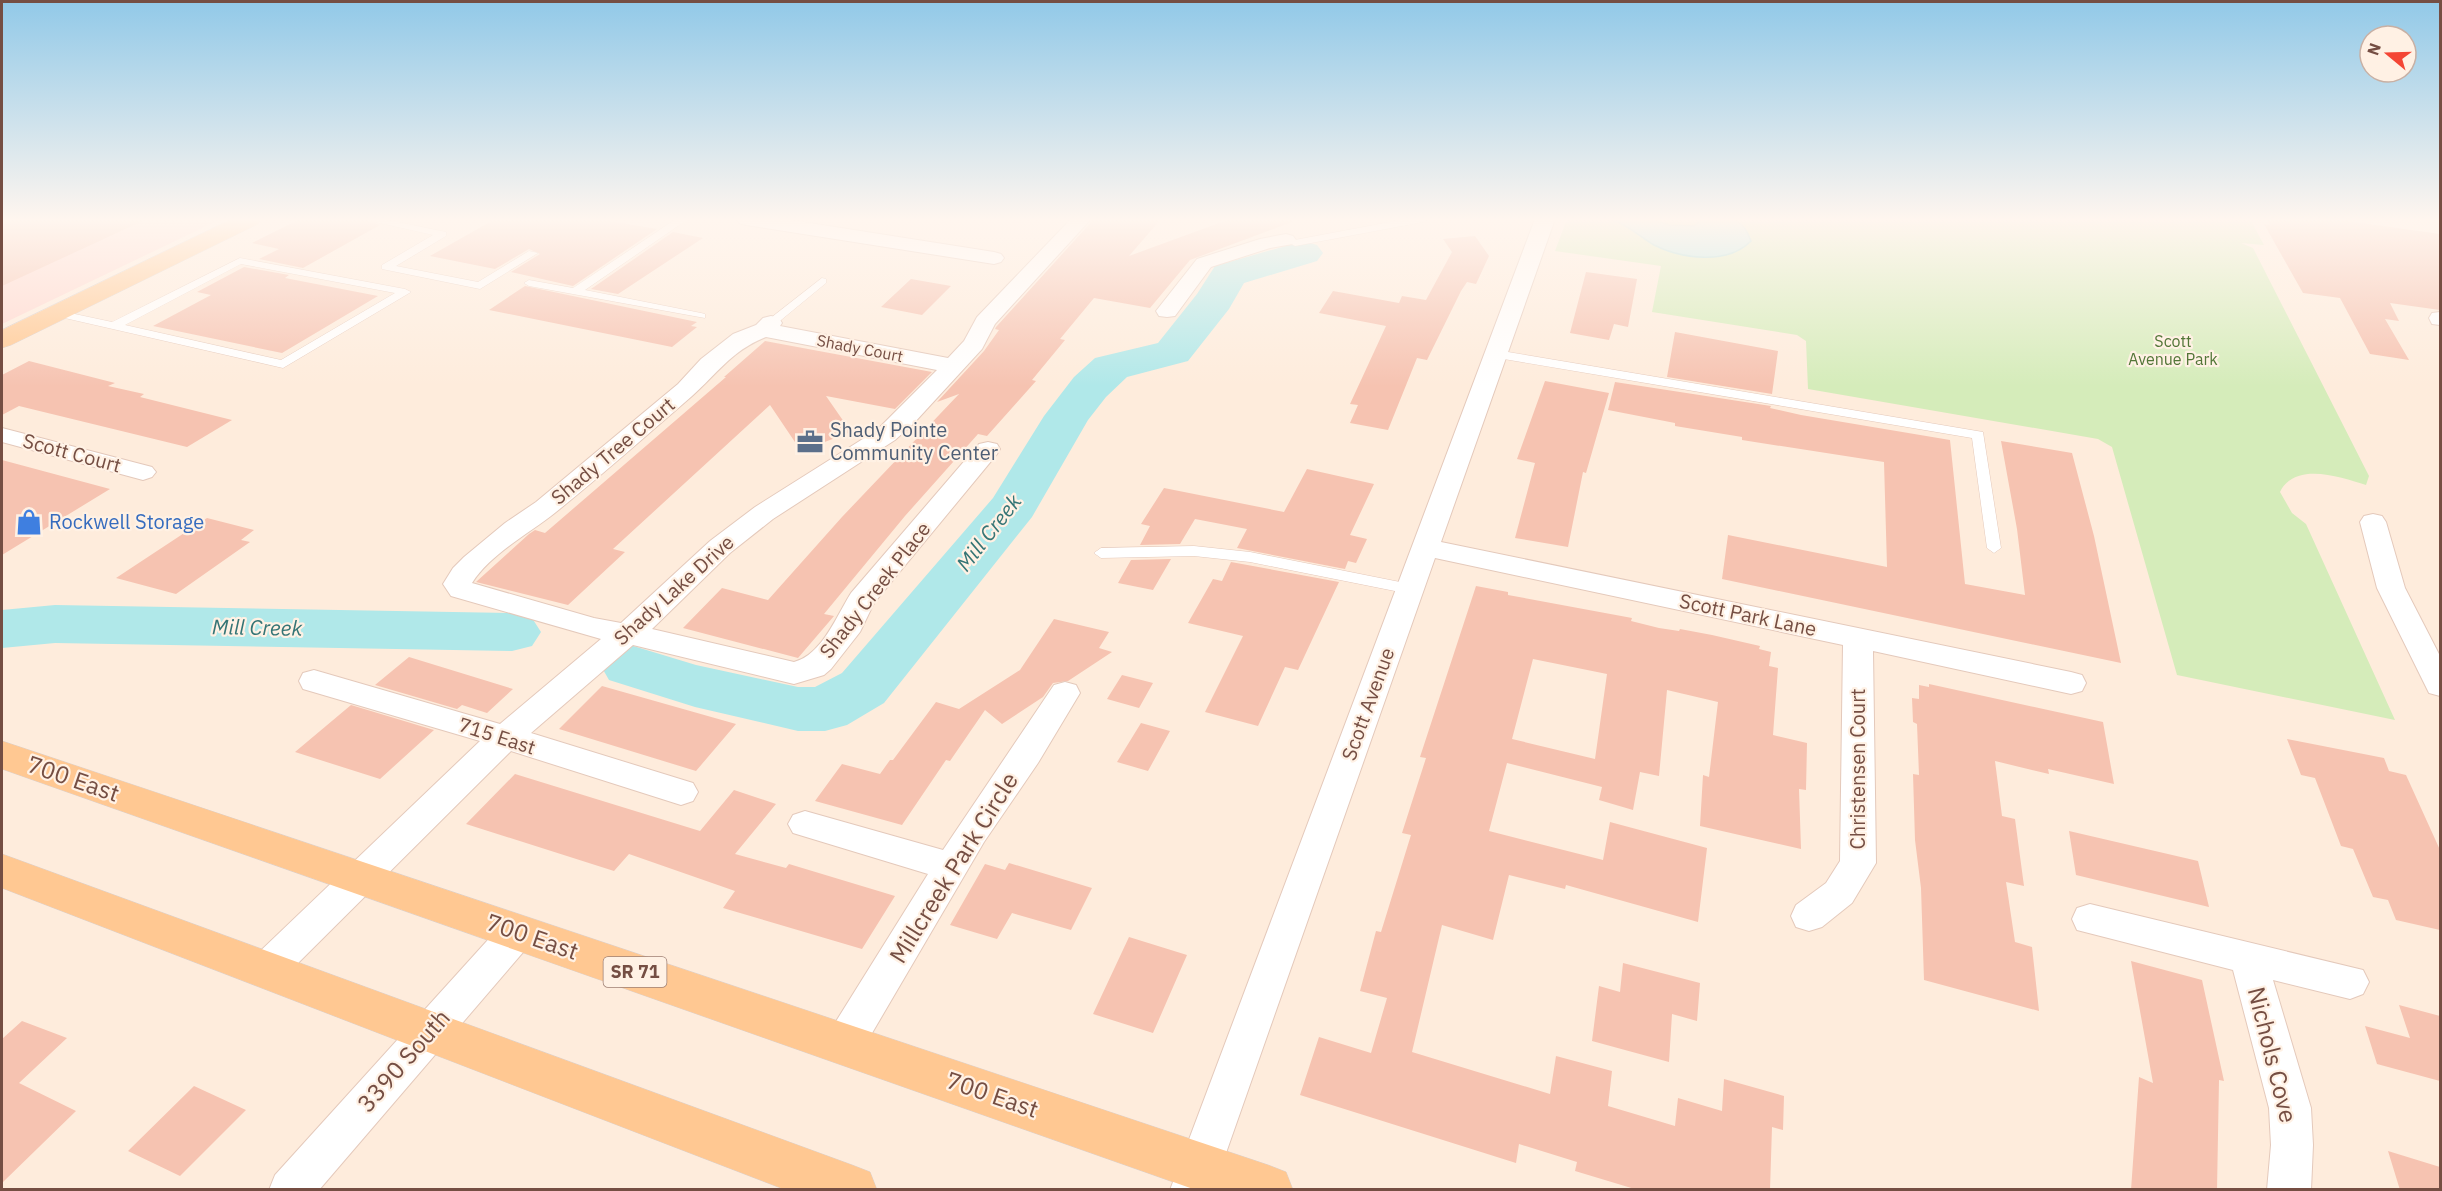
<svg xmlns="http://www.w3.org/2000/svg" width="2442" height="1191" viewBox="0 0 2442 1191" font-family="'IBM Plex Sans',sans-serif">
<style>
.commercial{fill:#ffd7cf}
.green{fill:#d5ecba}
.water{fill:#b0e8e9;stroke:#95dadb;stroke-width:1.5}
.lines{fill:none;stroke-linecap:round;stroke-linejoin:round}
.river{fill:#b0e8e9;fill-rule:evenodd}
.building{fill:#f6c3b1;fill-rule:evenodd}
.lane-casing{stroke:#e4c9bb;stroke-width:1}
.street-casing{stroke:#e4c9bb;stroke-width:2}
.primary-casing{stroke:#dbd1ce;stroke-width:1}
.lane{fill:#fff;fill-rule:evenodd}
.street{fill:#fff;fill-rule:evenodd}
.primary{fill:#ffc892;fill-rule:evenodd}
.labels{text-anchor:middle;stroke-width:4.5;stroke-linejoin:round;paint-order:stroke}
.far-park-label{font-size:16px;fill:#537638;stroke:#fff1e4}
.far-street-label{font-size:16px;fill:#754e43;stroke:#fff1e4}
.shield{fill:#fff1e4;stroke:#9e7f73;stroke-width:1.5}
.shield-label{font-size:18px;font-weight:bold;fill:#754e43}
.service-label{font-size:20px;fill:#4e5e75;stroke:#fff1e4;text-anchor:start}
.street-label{font-size:20px;fill:#754e43;stroke:#fff1e4}
.shop-label{font-size:20px;fill:#366cbe;stroke:#fff1e4;text-anchor:start}
.water-label{font-size:21px;font-style:italic;fill:#347475;stroke:#fff1e4}
.near-street-label{font-size:24px;fill:#754e43;stroke:#fff1e4}
</style>
<rect width="100%" height="100%" fill="#feecdc"/>
<path class="commercial" d="M88,219H221L2,324V257Z"/>
<path class="green" d="M1567,219H2250L2264,245L2241,243L2253,248L2369,476L2366,485C2341,477 2295,461 2280,492L2292,513L2306,524L2395,720L2177,675L2112,447L2098,439L1808,389L1806,341L1797,335L1652,312L1661,266L1555,251Z"/>
<path class="water" d="M1610,219H1652L1669,225L1694,226L1698,223L1697,219C1725,219 1740,211 1751,241C1728,265 1682,259 1654,245C1639,236 1627,224 1610,219Z"/>
<g class="lines">
<path class="river" d="M1303,241L1317,245L1323,253L1317,261L1244,283L1229,309L1188,361L1127,377L1106,397L1088,420L1032,517L884,703L847,725L825,731H798L695,707L609,680L601,666L609,652L630,645L696,665L798,687H815L842,673L993,498L1044,416L1074,377L1095,358L1158,343L1197,294L1215,266Z
M55,605L512,613L532,618L541,632L532,646L512,651L55,643L2,648V610Z"/>
</g>
<path class="building" d="M2,219H147L2,286Z
M300,219H360L380,225L303,268L259,259L279,249L252,243Z
M495,219H598L657,229L573,286L511,272L540,254L529,249L495,269L430,256Z
M1094,219H1161L1129,256L1230,219H1292V222L1190,260L1150,308L1094,298L1060,339L1065,340L1032,380L1036,381L987,436L978,434L905,516L824,614L834,616L798,658L683,628L722,588L768,600L842,517L959,394L937,402L984,351L999,330L995,329L996,327Z
M2266,219H2333L2440,234V310L2390,303L2399,321L2385,319L2409,360L2370,354L2340,298L2303,293L2264,224L2270,225Z
M673,232L703,238L618,294L591,289Z
M1475,236L1489,256L1476,284L1467,282L1461,291L1427,360L1417,358L1388,430L1350,423L1358,405L1350,404L1386,326L1319,313L1333,291L1399,303L1402,296L1426,300L1452,252L1443,239Z
M244,267L289,275L285,278L378,296L282,353L153,326L211,295L197,292Z
M1586,272L1637,279L1628,327L1614,324L1609,340L1570,333Z
M911,279L951,286L922,315L881,307Z
M525,286L697,322L691,326L697,327L672,347L489,310Z
M1675,332L1778,351L1772,394L1667,377Z
M765,341L932,372L895,409L826,396L851,432L801,451L770,405L613,549L625,552L568,605L476,582L529,534L535,530L545,533L726,377H724Z
M29,361L115,383L108,386L144,394L140,397L232,420L187,447L19,406L2,415V375Z
M1545,381L1609,393L1586,473L1583,472L1568,547L1515,538L1535,463L1517,459Z
M1615,382L1771,406L1770,408L1801,415L1950,440L1965,584L2025,595L2017,529L2001,441L2072,453L2094,536L2121,663L1722,579L1728,535L1887,567L1884,462L1742,440V437L1675,426V423L1608,410Z
M2,460L110,489L2,555Z
M1307,469L1374,484L1350,535L1367,539L1356,563L1348,561L1345,569L1237,548L1247,529L1195,519L1180,544L1140,545L1150,526L1141,524L1164,488L1284,512Z
M207,518L254,530L241,540L250,542L176,594L116,578Z
M1171,559L1153,590L1118,583L1131,560Z
M1231,562L1339,582L1298,670L1285,667L1258,726L1205,712L1243,636L1188,623L1213,579L1222,581Z
M1476,586L1508,592V595L1632,618L1631,621L1659,628L1679,631L1680,629L1712,635L1760,646L1759,649L1771,652L1769,666L1778,668L1773,735L1807,743L1806,790L1799,789L1801,849L1700,826L1703,775L1709,777L1718,702L1667,690L1659,776L1640,772L1633,810L1599,800L1602,787L1507,763L1489,831L1603,860L1610,822L1707,848L1698,922L1566,885L1565,889L1509,875L1493,940L1442,925L1412,1052L1550,1094L1556,1056L1612,1071L1608,1106L1675,1126L1678,1098L1722,1111L1724,1079L1784,1096L1783,1130L1772,1127L1770,1190H1638L1575,1171L1577,1162L1519,1144L1516,1163L1300,1095L1319,1037L1371,1053L1387,998L1360,991L1376,931L1381,932L1411,835L1402,833L1426,758L1420,757ZM1533,659L1607,674L1595,759L1512,739Z
M1054,619L1109,632L1099,648L1112,652L1068,681L1053,683L1043,697L1002,724L985,710L950,761L946,760L902,825L815,801L842,764L880,774L890,760H893L936,702L959,709L1020,670Z
M409,657L513,689L487,713L462,705L457,709L375,685Z
M1122,675L1153,683L1139,708L1107,699Z
M1929,684L2103,722L2114,784L2048,769L2049,774L1995,761L2002,816L2015,819L2024,886L2006,882L2015,942L2032,947L2039,1011L1924,980L1921,888L1915,840L1913,774L1919,775L1917,724L1913,722L1912,698L1919,699V685L1929,687Z
M602,686L736,724L696,771L559,729Z
M351,705L434,730L380,779L295,752Z
M1141,723L1170,731L1148,771L1117,762Z
M2287,739L2384,758L2389,771L2406,775L2440,850V930L2396,920L2388,900L2373,897L2353,849L2341,846L2315,778L2301,775Z
M515,774L700,831L734,790L776,804L735,854L786,868L789,864L895,896L862,949L723,908L735,891L629,854L614,871L466,824Z
M2069,831L2198,861L2209,907L2076,875Z
M1009,863L1092,888L1071,930L1012,913L997,939L950,925L985,864L1005,870Z
M1129,937L1187,955L1153,1033L1093,1014Z
M2131,961L2202,980L2224,1081L2219,1080L2217,1190H2131L2139,1077L2153,1083Z
M1623,963L1700,983L1697,1021L1672,1014L1669,1062L1592,1041L1599,986L1620,992Z
M2399,1005L2440,1016V1081L2377,1064L2365,1026L2410,1038Z
M22,1021L67,1038L19,1083L76,1111L2,1183V1039Z
M194,1086L246,1110L180,1176L128,1151Z
M2388,1151L2440,1167V1190H2400Z"/>
<g class="lines">
<g class="lane-casing">
<path id="lane" d="M362,219H383L446,232V236L396,266L478,282L529,251L538,253L480,289L382,269V265L433,235Z
M676,219H688L585,290L701,313L705,314V318L529,286L524,283L529,280L573,288Z
M1406,219H1428L1423,222L1295,246L1290,243L1295,240Z
M240,258L405,289L411,292L283,368L56,316L50,313L56,310L112,322ZM241,264L395,293L281,360L125,325Z
M822,278L826,279V283L775,325H767V321Z
M1496,350L1983,432L2001,548L1994,553L1987,548L1972,438L1492,357L1490,354Z
M1194,546L1250,552L1410,584L1417,589L1410,594L1250,562L1194,556L1101,558L1094,553L1101,548Z"/>
</g>
<g class="street-casing">
<path id="street" d="M737,219H784L994,252L1001,254L1004,258L1001,262L994,264L746,225L739,223Z
M1071,219H1091L995,324L982,349L914,423L895,440L773,519L730,553L652,629L794,662C822,655 837,615 851,593L979,444L988,442L997,444L1000,449L997,454L874,603L860,632L831,669L824,675L794,684L633,645L531,733L693,783L698,792L693,801L681,805L511,751L279,982L266,986L253,982L247,970L253,958L480,741L303,689L299,681L303,673L314,670L500,724L601,639L451,596L443,584L453,568L464,557L505,523L536,502L678,384L701,359L733,334L756,325L763,318L771,316L779,318L782,323L780,326L948,358L964,341L977,317ZM766,337L937,370L877,430L755,507L710,541L621,623L594,618L472,583C490,554 530,533 556,512C602,475 647,435 692,396C718,373 731,351 766,337Z
M1535,219H1555L1441,542L2071,672L2082,675L2086,683L2082,691L2071,694L1873,651L1876,863L1852,903L1822,927L1809,931L1796,927L1791,916L1796,905L1826,883L1840,861L1843,645L1435,558L1213,1190H1170Z
M1286,234L1293,236L1296,240L1293,244L1270,248L1211,267L1175,316L1167,317L1159,316L1156,311L1197,259L1260,239Z
M2440,312V325L2432,324L2429,318L2432,313Z
M2,428L152,467L156,472L152,477L143,480L2,442Z
M2373,514L2382,516L2386,522L2405,588L2440,656V696L2429,693L2377,588L2360,522L2364,516Z
M1065,682L1076,685L1080,693L1038,763L984,842L858,1057L844,1062L830,1057L824,1044L830,1031L928,874L793,833L788,824L793,815L805,811L943,850L1054,685Z
M2090,904L2363,970L2369,982L2363,994L2350,999L2273,980L2311,1108L2313,1145L2311,1190H2267L2271,1145L2269,1108L2233,970L2077,930L2072,919L2077,908Z
M518,916L531,921L536,932L531,943L319,1190H269L275,1175L505,921Z"/>
</g>
<g class="primary-casing">
<path id="primary" d="M232,219H261L258,224L11,345L2,348V330Z
M2,741L1268,1165L1286,1172L1293,1190H1196L2,769Z
M2,854L852,1165L870,1172L877,1190H786L2,888Z"/>
</g>
<use href="#lane" class="lane"/>
<use href="#street" class="street"/>
<use href="#primary" class="primary"/>
</g>
<linearGradient id="sky" x2="0" y2="1"><stop stop-color="#91c9e8"/><stop offset="0.57" stop-color="#fff6ef"/><stop offset="1" stop-color="#fff6ef" stop-opacity="0"/></linearGradient>
<rect width="2442" height="386" fill="url(#sky)"/>
<defs>
<g id="office-bare" transform="scale(2.07)"><path d="M-6-3h4V-5.5h4V-3h4V5H-6ZM-1-4.5V-3h2v-1.5ZM-6 0V1H6V0Z" fill="#5c6f8a" stroke="#fff1e4" stroke-width="2.5" paint-order="stroke"/></g>
<g id="shop-bare" transform="scale(2.07)"><path d="M-5-2.5h2.3a2.7 3.5 0 0 1 5.4 0H5L5.5 6h-11ZM-1.5-2.5h3a1.5 2.3 0 0 0-3 0Z" fill="#3f7fe0" stroke="#fff1e4" stroke-width="2.5" paint-order="stroke"/></g>
</defs>
<g fill-rule="evenodd">
<use href="#office-bare" x="810" y="442"/>
<use href="#shop-bare" x="29" y="522"/>
</g>
<g class="labels">
<g class="far-park-label">
<text x="2173" y="347">Scott<tspan x="2173" dy="18">Avenue Park</tspan></text>
</g>
<g class="far-street-label">
<text transform="translate(860 348) rotate(11)" y="6">Shady Court</text>
</g>
<rect class="shield" x="603.5" y="957" width="63" height="30" rx="4.5"/>
<g class="shield-label">
<text x="635" y="978">SR 71</text>
</g>
<g class="service-label">
<text x="830" y="437">Shady Pointe<tspan x="830" dy="23">Community Center</tspan></text>
</g>
<g class="street-label">
<text transform="translate(613 451) rotate(-40)" y="7">Shady Tree Court</text>
<text transform="translate(72 453) rotate(15)" y="7">Scott Court</text>
<text transform="translate(674 590) rotate(-42)" y="7">Shady Lake Drive</text>
<text transform="translate(875 590) rotate(-52)" y="7">Shady Creek Place</text>
<text transform="translate(1748 615) rotate(12)" y="7">Scott Park Lane</text>
<text transform="translate(1368 704) rotate(-70)" y="7">Scott Avenue</text>
<text transform="translate(497 736) rotate(18)" y="7">715 East</text>
<text transform="translate(1858 769) rotate(-90)" y="7">Christensen Court</text>
</g>
<g class="shop-label">
<text x="49" y="529">Rockwell Storage</text>
</g>
<g class="water-label">
<text transform="translate(989 533) rotate(-52)" y="7">Mill Creek</text>
<text transform="translate(257 628) rotate(1)" y="7">Mill Creek</text>
</g>
<g class="near-street-label">
<text transform="translate(73 779) rotate(19)" y="8">700 East</text>
<text transform="translate(954 868) rotate(-58)" y="8">Millcreek Park Circle</text>
<text transform="translate(532 937) rotate(19)" y="8">700 East</text>
<text transform="translate(2272 1055) rotate(76)" y="8">Nichols Cove</text>
<text transform="translate(404 1061) rotate(-49)" y="8">3390 South</text>
<text transform="translate(992 1095) rotate(19)" y="8">700 East</text>
</g>
</g>
<rect width="2442" height="1191" fill="none" stroke="#754e43" stroke-width="6"/>
<g transform="translate(2388 54) rotate(289)"><circle r="28" fill="#fff1e4" stroke="#c8b0a4" stroke-width="1.5"/>
<path d="M0-4.5L10 22L0 15L-10 22Z" fill="#f44635"/>
<text y="-9" font-size="16" font-weight="bold" text-anchor="middle" fill="#754e43">N</text>
</g>
</svg>
